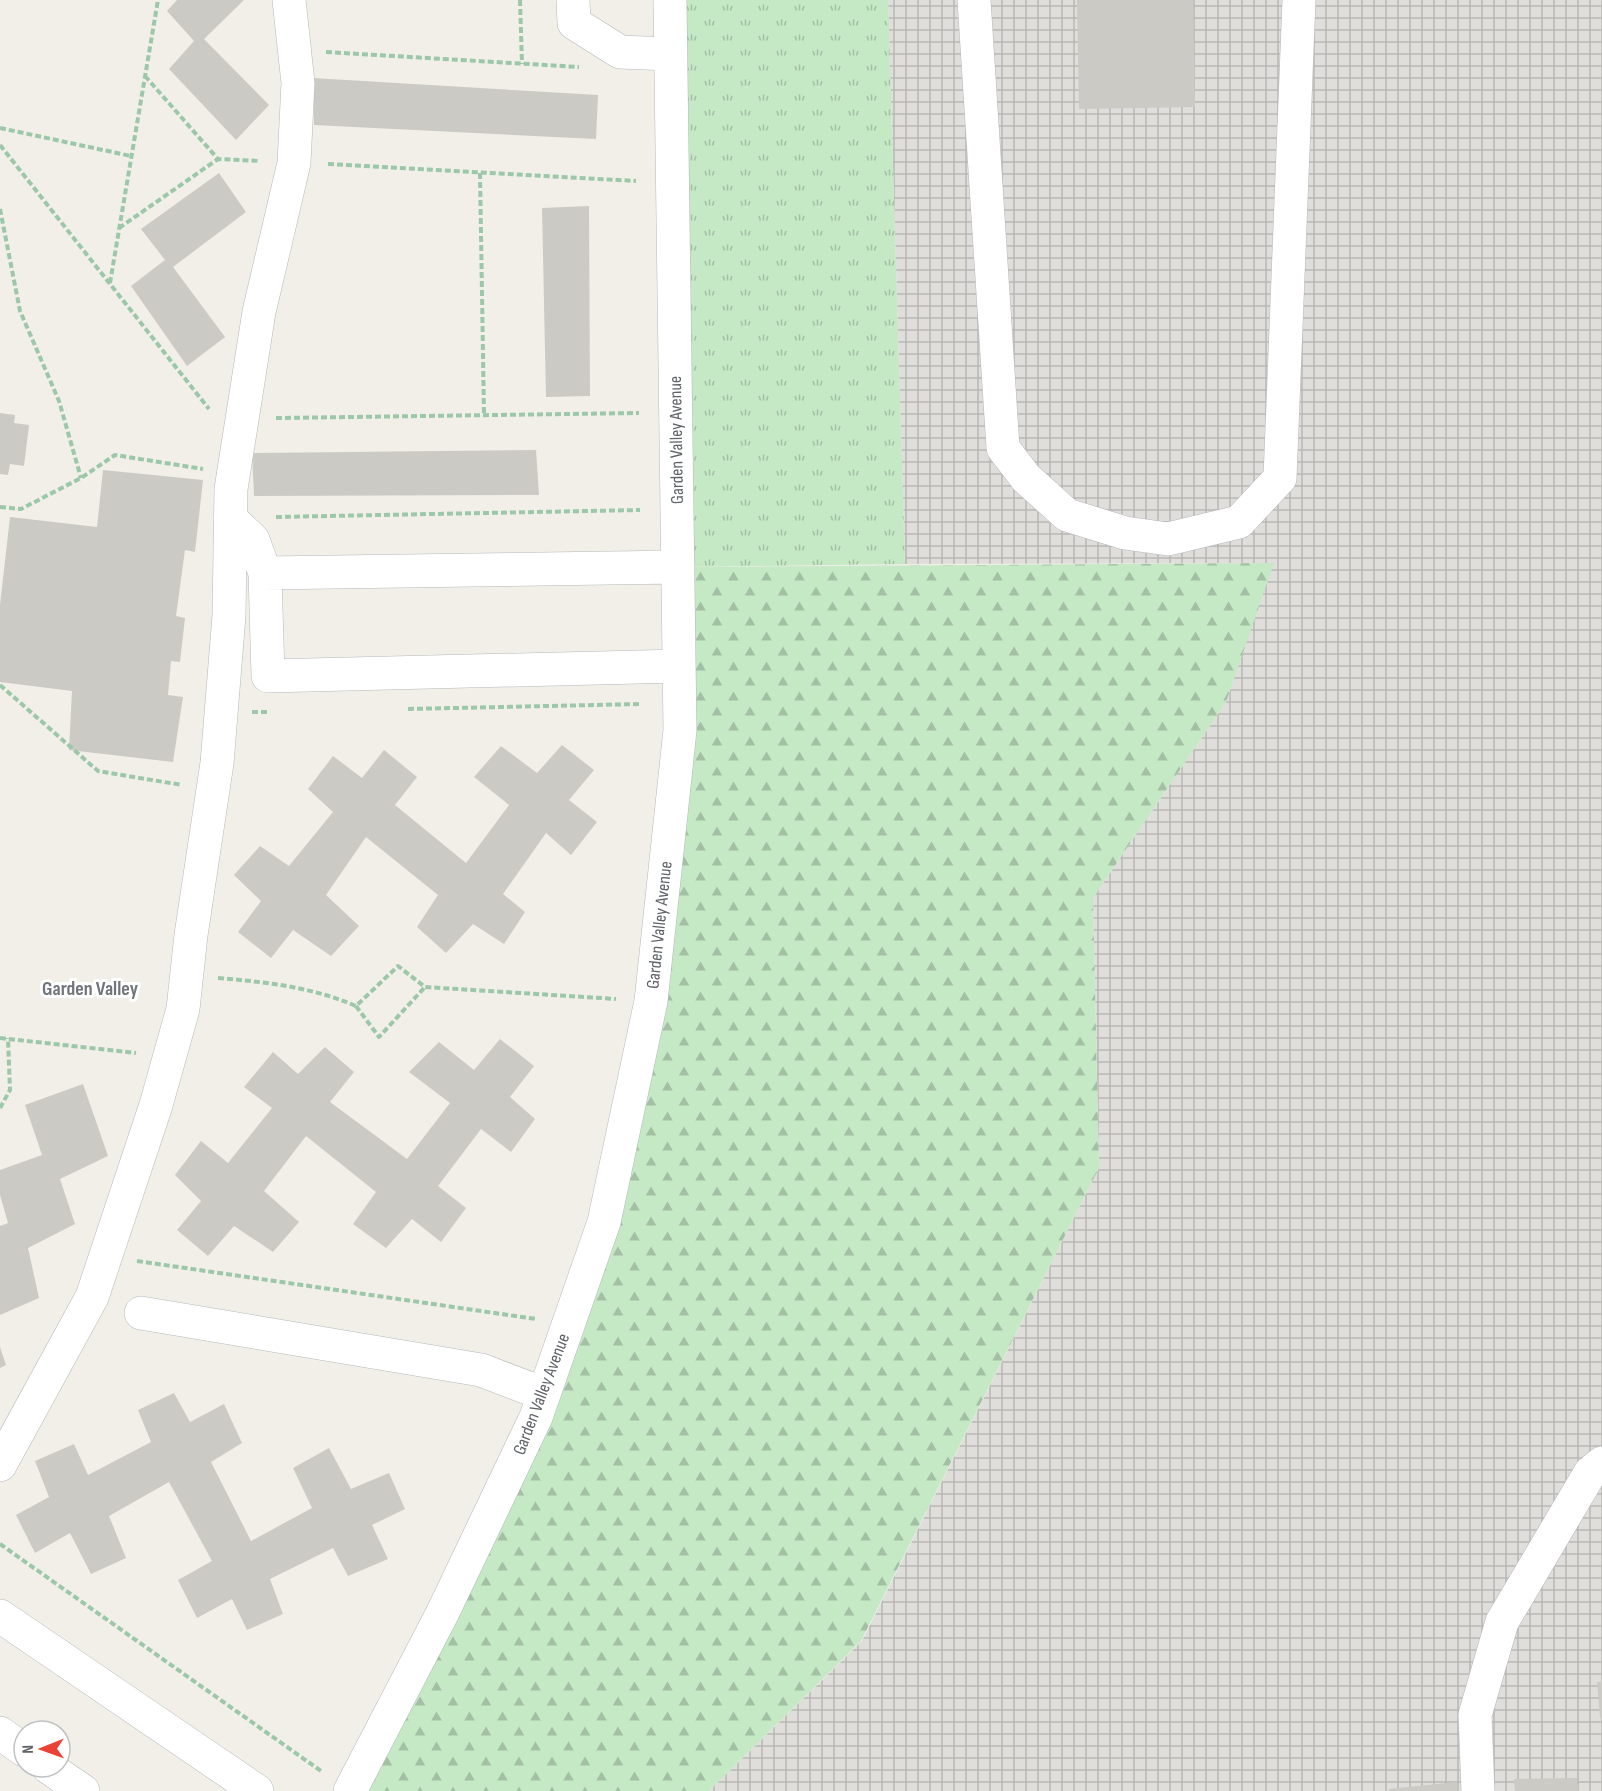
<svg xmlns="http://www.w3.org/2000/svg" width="1602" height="1791" viewBox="0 0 1602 1791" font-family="'Sofia Sans Condensed',sans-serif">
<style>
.industrial{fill:url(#industrial-grid)}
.grass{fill:url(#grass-tufts)}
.forest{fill:url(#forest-firs)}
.building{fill:#cccac5}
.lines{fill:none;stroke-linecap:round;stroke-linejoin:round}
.minor-casing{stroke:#b5b8bc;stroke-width:34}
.path{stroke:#9cc7a9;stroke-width:4;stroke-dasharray:6 3;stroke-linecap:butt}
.minor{stroke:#fff;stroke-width:33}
.labels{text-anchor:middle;stroke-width:6;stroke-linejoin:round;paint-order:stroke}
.street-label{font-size:18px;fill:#5f6368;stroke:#fff}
.neighbourhood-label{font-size:20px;font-weight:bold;fill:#70757a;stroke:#fff}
</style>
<defs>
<pattern id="industrial-grid" width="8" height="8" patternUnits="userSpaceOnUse" patternTransform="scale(1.5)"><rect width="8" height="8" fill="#e0deda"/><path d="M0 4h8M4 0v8" fill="none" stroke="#b9b8b5"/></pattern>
<pattern id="grass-tufts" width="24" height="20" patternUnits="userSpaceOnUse" patternTransform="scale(1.5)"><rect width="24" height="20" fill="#c5e8c5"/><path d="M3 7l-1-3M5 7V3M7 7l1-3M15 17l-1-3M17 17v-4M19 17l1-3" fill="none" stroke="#a3c0a4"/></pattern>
<pattern id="forest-firs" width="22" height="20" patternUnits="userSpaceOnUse" patternTransform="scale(1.5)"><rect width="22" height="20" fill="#c5e8c5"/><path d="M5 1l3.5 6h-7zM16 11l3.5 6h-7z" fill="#a3c0a4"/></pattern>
</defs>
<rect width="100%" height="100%" fill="#f1efe8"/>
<path class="industrial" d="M888,0H1602V1791H709L862,1641L1099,1168L1093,898L1226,702L1273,563L905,564Z"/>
<path class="grass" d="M670,0H888L905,564L678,567Z"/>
<path class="forest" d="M1274,563L1226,702L1093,898L1099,1168L861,1641L709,1791H350L536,1417L651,1001L678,567Z"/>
<path class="building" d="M177,0H244L204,39L269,105L236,140L169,69L194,41L167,11Z
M1077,0H1193L1195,107L1079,109Z
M313,78L598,95L596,139L314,125Z
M219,173L246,212L173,267L225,337L187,366L131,286L165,260L141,229Z
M589,206L590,396L546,397L542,208Z
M0,413L15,415L14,423L29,425L24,466L10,464L8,475L0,474Z
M536,450L539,495L254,496L252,453Z
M103,470L203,480L195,552L185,550L176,616L185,618L180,662L171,661L168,695L183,697L173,762L69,750L72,691L0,682V605L10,517L97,527Z
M562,745L594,770L569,800L597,822L571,855L546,833L503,894L525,912L504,944L473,924L446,953L417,927L438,895L366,837L326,895L359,926L331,956L293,930L271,958L238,932L261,901L234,875L260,846L289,866L333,812L308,789L333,756L362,778L384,750L417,777L395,805L466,863L509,805L474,777L501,746L537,773Z
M500,1039L534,1066L510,1097L535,1119L511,1152L481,1129L438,1186L466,1208L441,1242L412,1219L386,1248L353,1224L376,1192L306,1136L264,1191L299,1222L273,1252L234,1226L208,1256L177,1230L201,1201L175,1175L201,1141L228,1163L272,1108L244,1087L273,1052L298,1074L325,1047L354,1072L330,1102L407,1159L450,1103L409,1072L439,1042L474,1070Z
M83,1084L108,1156L60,1179L75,1224L28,1248L39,1298L0,1315V1226L8,1223L0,1195V1170L42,1155L25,1105Z
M0,1347L6,1365L0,1368Z
M174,1393L190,1422L224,1404L242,1443L211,1462L251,1541L312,1508L293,1468L329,1448L351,1489L389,1473L405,1509L372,1525L388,1559L348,1576L333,1548L270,1579L283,1614L247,1630L232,1599L197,1618L178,1580L212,1561L169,1482L109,1516L126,1558L91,1574L70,1533L35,1553L16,1515L49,1497L35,1461L74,1444L88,1475L151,1442L138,1410Z
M1597,1682H1602V1718H1600Z
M1577,1778L1578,1791H1515L1514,1779Z
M1457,1782V1791H1389V1789Z"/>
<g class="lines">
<g class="minor-casing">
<path id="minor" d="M573,0L574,23L620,52L670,54
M974,0L1003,448L1026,478L1067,515L1125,533L1168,539L1239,522L1280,478L1299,0
M230,518L253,540L265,573
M678,567L265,573L268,676L679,666
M141,1313L481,1370L544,1394
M0,1465L92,1297L156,1105L183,1009L191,935L217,763L229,616L231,489L259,312L294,163L298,83L289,0
M0,1616L257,1791
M0,1733L24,1750
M48,1767L83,1791
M350,1791L443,1612L536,1417L604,1222L651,1001L680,730L670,0
M1478,1791L1475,1715L1502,1622L1590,1473L1602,1463"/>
</g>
<path class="path" d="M520,0L522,64
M326,52L579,67
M145,76L218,159L260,161
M0,128L131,156
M0,145L209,409
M328,164L636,181
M480,173L484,415
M0,209L20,311L59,401L81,478
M119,228L218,159
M110,283L158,0
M276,418L639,413
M0,507L21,509L81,478L115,455L203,469
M276,517L640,510
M0,685L98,771L182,785
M408,709L641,704
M252,712H269
M218,978C266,982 312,987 356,1006L398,966L425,987L616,999
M356,1006L379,1037L425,987
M0,1038L136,1053
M0,1108L10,1090L8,1038
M137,1261L536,1319
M0,1544L321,1771"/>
<use href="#minor" class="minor"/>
</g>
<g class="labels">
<g class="street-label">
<text transform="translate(676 440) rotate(-91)" y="6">Garden Valley Avenue</text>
<text transform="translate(659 925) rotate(-84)" y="6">Garden Valley Avenue</text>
<text transform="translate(541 1394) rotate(-69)" y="6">Garden Valley Avenue</text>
</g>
<g class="neighbourhood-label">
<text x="90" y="995">Garden Valley</text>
</g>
</g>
<g transform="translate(42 1749) rotate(269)"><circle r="28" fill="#ffffff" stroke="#bfc1c3" stroke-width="1.5"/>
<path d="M0-4.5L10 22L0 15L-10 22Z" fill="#ea4335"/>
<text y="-9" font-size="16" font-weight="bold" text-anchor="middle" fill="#5f6368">N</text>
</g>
</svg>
